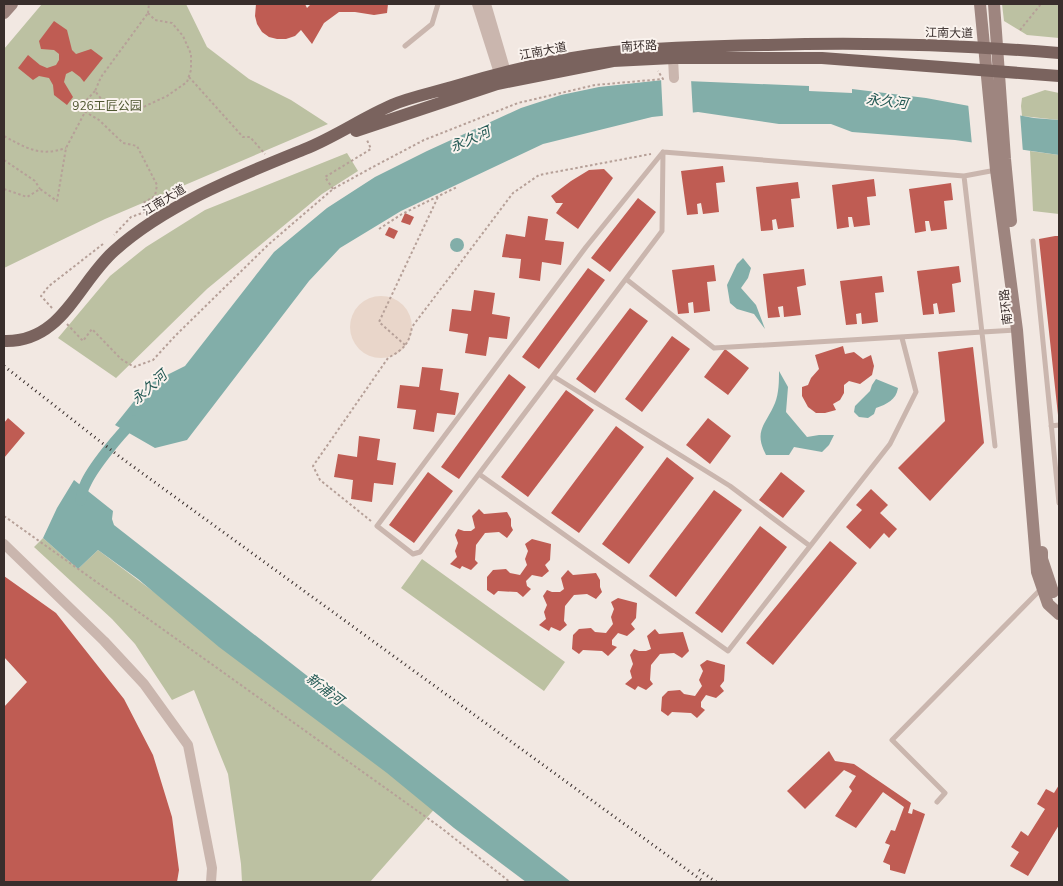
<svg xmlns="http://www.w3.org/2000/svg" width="1063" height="886" viewBox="0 0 1063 886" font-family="'Nunito Sans','Noto Sans SC',sans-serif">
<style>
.green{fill:#bcc1a2}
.plaza{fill:#e9d6ca}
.water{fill:#82aea9}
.pier{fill:#f2e8e2}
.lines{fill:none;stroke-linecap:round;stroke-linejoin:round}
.canal{stroke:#82aea9;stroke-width:11}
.building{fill:#bf5c53}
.path{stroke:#b6a098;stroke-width:2;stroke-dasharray:2.5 2.5;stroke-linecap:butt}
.service{stroke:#cab6ae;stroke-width:5}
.minor{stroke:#cab6ae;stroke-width:10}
.secondary{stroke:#9e857f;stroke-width:12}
.primary{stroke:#7a635e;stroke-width:12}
.rail{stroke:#392e2c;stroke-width:3;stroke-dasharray:1 4;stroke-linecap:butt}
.labels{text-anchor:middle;stroke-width:4;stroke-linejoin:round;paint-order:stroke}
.street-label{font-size:12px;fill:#392e2c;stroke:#faf3ee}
.park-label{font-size:12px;fill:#4f5731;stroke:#faf3ee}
.water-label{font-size:14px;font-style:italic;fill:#235954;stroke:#faf3ee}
</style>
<rect width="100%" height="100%" fill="#f2e8e2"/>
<path class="green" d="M42,4H186L207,47L249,79L291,100L328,124L105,219L4,268V49Z
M1002,4H1059V38L1027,35L1004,21Z
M1045,90L1059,93V120L1022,116L1021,106L1022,98Z
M1030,151L1059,155V214L1033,211Z
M347,153L358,171L322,194L207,289L116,378L58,338L110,276L146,247L205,210Z
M43,538L78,569L98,550L438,805L370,882H242L241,864L228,774L194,690L172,700L135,644L112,619L34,547Z
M422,559L565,662L544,691L401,588Z"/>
<path class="plaza" d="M350 327a31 31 0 1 1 62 0a31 31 0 1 1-62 0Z"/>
<path class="water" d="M663,80L809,86V91L852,93V89L926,98L1034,118L1059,120V155L955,140L852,132L831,124H779L698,112L652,117L543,144L401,211L340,248L309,281L187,440L155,448L115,425L147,385L185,366L274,252L327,208L375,177L427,151L521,108L561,95L599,87Z
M450 245a7 7 0 1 1 14 0a7 7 0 1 1-14 0Z
M743,258L751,268L748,278L741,288L756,305L765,329L754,314L737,309L730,303L727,285L737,264Z
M779,371L788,387L786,412L807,437L819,435H834L829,445L822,452L794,447L789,455H766C753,430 766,425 775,403C779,393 779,381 779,371Z
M876,379L898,388C896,400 887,404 876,408L874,414L868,418L859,417L854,412L855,406L870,391L872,385Z
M74,480L113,511L112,519L114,525L571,882H526L454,828L387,773L219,647L138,579L98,550L78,569L43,538L57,508Z"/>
<path class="pier" d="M661,78L691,79L693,115L663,118Z
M968,103L1020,113L1023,153L972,145Z"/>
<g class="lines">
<path class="canal" d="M81,500C82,495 82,490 85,485C92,468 120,434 134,421"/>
</g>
<path class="building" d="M256,4H305L307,8L311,4H388L387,13L374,15L355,12H339L324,23L312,44L301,30L295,36L286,39H277L269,37L262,32L257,24L255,16Z
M54,21L67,30L72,50L76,54L91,49L103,58L84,82L80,77L72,71L66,74L64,82L73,97L67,105L54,95L53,85L49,78L39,76L33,80L18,68L28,55L40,65L47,68L56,65L59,60V54L54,50L41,49L39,41Z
M723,166L725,182L716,183L719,212L703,214L701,203L697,204L698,214L687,215L681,171Z
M604,169L613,178L578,229L556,213L563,203H556L551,196L571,181L589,170Z
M874,179L876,196L867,197L870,225L854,227L852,217H848L849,227L837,229L832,185Z
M798,182L800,198L791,199L794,227L778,229L776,219L772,220L773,230L761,231L756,187Z
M951,183L953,200L944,201L947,229L931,231L929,221H925L926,231L915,233L909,189Z
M638,198L656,212L610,272L591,258Z
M405,213L414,217L410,225L401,222Z
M528,216L548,219L545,240L564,242L561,265L542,262L540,281L519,278L521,259L502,257L506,234L525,237Z
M389,227L398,231L394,239L385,235Z
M1055,236H1059V415H1058L1039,239Z
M714,265L716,281L707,282L710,311L694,313L693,302L688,303L689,313L678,314L672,270Z
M959,266L961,282L952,284L955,312L939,314L937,303L933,304L934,314L923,315L917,271Z
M588,268L605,280L539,369L522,357Z
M804,269L806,285L797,287L801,315L784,317L783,306L778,307L780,317L768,318L763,274Z
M882,276L884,292L875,293L878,322L862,324L861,313L856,314L857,324L846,325L840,281Z
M474,290L495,293L492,314L510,317L507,339L489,337L486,356L465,353L468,334L449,331L452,309L471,311Z
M630,308L648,321L595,393L576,379Z
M672,336L690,349L642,412L625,399Z
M843,346L845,354L854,352L863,359L871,355L874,366L872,375L860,384L849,381L844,385V393L840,400L833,404L836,410L825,413H816L808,407L802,396V387L808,385L811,378L819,369L815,355Z
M973,347L984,443L930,501L898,468L945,421L938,352Z
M725,349L749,368L728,395L704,377Z
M422,367L443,369L440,390L459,393L455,415L437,413L434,432L413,429L416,410L397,408L400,385L419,387Z
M509,374L526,387L459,479L441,467Z
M566,390L594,410L528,497L501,477Z
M8,418L25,433L4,458V423Z
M708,418L731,436L710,464L686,445Z
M616,426L644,447L579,533L551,513Z
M359,436L380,439L377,460L396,463L393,485L374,483L372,502L351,499L353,480L334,477L338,454L357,457Z
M667,457L694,478L629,564L602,544Z
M428,472L453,491L414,543L389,525Z
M781,472L805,491L783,518L759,500Z
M871,489L888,505L880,513L897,529L889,538L884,533L870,549L846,527L862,510L856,505Z
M714,490L742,510L676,597L649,576Z
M479,509L484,514L507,512L511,519V526L513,530L507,538L499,532L485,533L476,545L475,560L478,563L471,570L462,566L460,569L450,564L457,557L455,551L458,543L455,535L458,529L464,531H471L475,528L472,516Z
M760,526L787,547L722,633L695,613Z
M532,539L551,544L550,560L545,565L549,571L542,577L532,575L526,581L527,586L531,589L523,597L517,592L498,591L494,595L487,590V577L493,570L506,569L510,573L520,575L527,565L525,559L528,551L525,544Z
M830,541L857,563L773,665L746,643Z
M568,570L573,575L596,573L600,580V587L602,592L596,599L587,594L574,595L565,606L564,621L567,625L560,631L551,627L549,631L539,625L546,619L544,612L547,605L543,596L547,590L552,592H560L564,589L561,578Z
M4,576L56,613L124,699L153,755L172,817L179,870L177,882H4V707L27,682L4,657Z
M618,598L637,603L636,618L631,624L635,629L627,636L618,633L612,640V645L617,647L608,656L602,651L583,650L579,654L572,649L573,635L579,629L591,628L595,632L606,633L613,624L611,617L614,609L611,602Z
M655,629L659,634L683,632L689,651L682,658L674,653L660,654L651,665L650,680L653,684L646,690L638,686L635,690L625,684L632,678L630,671L633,664L630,655L634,649L639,651H646L651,649L647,636Z
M707,660L725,665L724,681L720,686L724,691L716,698L706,695L701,702V707L705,710L697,718L691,713L672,712L668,716L661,711L662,697L668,691L680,690L684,694L695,696L702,686L699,680L703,671L700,665Z
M829,751L835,761L854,764L911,803L908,813L912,814L913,809L925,814L905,874L890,870V865L883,862L890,845L885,843L891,830L895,831L904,807L883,792L856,828L835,816L852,791L849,787L856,776L844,770L805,809L787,791Z
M1059,785V825L1028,876L1010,866L1019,852L1011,847L1021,831L1028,836L1045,809L1037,804L1046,789L1054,793Z"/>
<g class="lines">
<path class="path" d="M148,13L155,20L172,23L183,36L191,54V70L187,82L167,96L137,110L106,105L95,91L101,77Z
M148,13L149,4
M1020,30L1041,4
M189,77L243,137H250L265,154
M95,91L79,108L99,120L123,143L137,146L157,185L155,196L143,203L148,211L131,217L114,235
M4,136C26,148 40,157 66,148
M4,160L35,181L40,189
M4,189L27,197L40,189L57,201L66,148L85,112
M333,189L325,177L371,149L367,140
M379,229L402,214L457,187
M52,308L41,296L49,286L103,244
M67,324L83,341L92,329L121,359L134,367L153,360L176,335L269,244L333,189L371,168L424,140L518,103L595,85L663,79L658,71
M405,345L379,322L438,197
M4,516L440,827L510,882
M371,521L320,480L313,466L388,358C404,349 409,344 412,327L513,193L539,175L651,154"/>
<path class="service" d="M405,46L432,24L438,4
M663,152L662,231L420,552L413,554L377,526L586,247Z
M663,152L964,176L996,170
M964,176L995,446
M1033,241L1059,503
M626,279L714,348L1016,330
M553,376L730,486L810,546
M1051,426L1059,425
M479,474L728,651L890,444L916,392L902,338
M937,802L945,793L892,740L1042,588"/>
<path class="minor" d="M477,4L499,73
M486,4L506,72
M673,58L674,78
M4,544L104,641L144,684L188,745L212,868L211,882"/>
<path class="secondary" d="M980,4L996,170L1017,330L1037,572L1048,604L1059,614
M994,4L1005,159L1011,221
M4,13L12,4
M1042,552V559L1053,592"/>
<path class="primary" d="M356,131L497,84L613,61L673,58H822L1059,76
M4,341C62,343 78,283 114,251C166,204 241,175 305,149C335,137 362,118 392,105C411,97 432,93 452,87C504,71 559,58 614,52C665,47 716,46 768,45C865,42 963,45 1059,53"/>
<path class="rail" d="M4,366L120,457L704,882
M699,870L716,882"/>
</g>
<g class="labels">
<g class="street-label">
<text transform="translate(949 33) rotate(1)" y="4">江南大道</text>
<text transform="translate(639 46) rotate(-3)" y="4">南环路</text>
<text transform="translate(543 51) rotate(-11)" y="4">江南大道</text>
<text transform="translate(164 200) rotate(-31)" y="4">江南大道</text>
<text transform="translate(1006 307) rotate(-96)" y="4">南环路</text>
</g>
<g class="park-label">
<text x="107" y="110">926工匠公园</text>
</g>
<g class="water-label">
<text transform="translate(887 101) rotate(7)" y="5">永久河</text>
<text transform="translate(470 139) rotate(-24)" y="5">永久河</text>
<text transform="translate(149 387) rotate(-42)" y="5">永久河</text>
<text transform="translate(325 689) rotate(37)" y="5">新浦河</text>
</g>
</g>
<rect width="1063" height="886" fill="none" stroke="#392e2c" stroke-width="10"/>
</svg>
